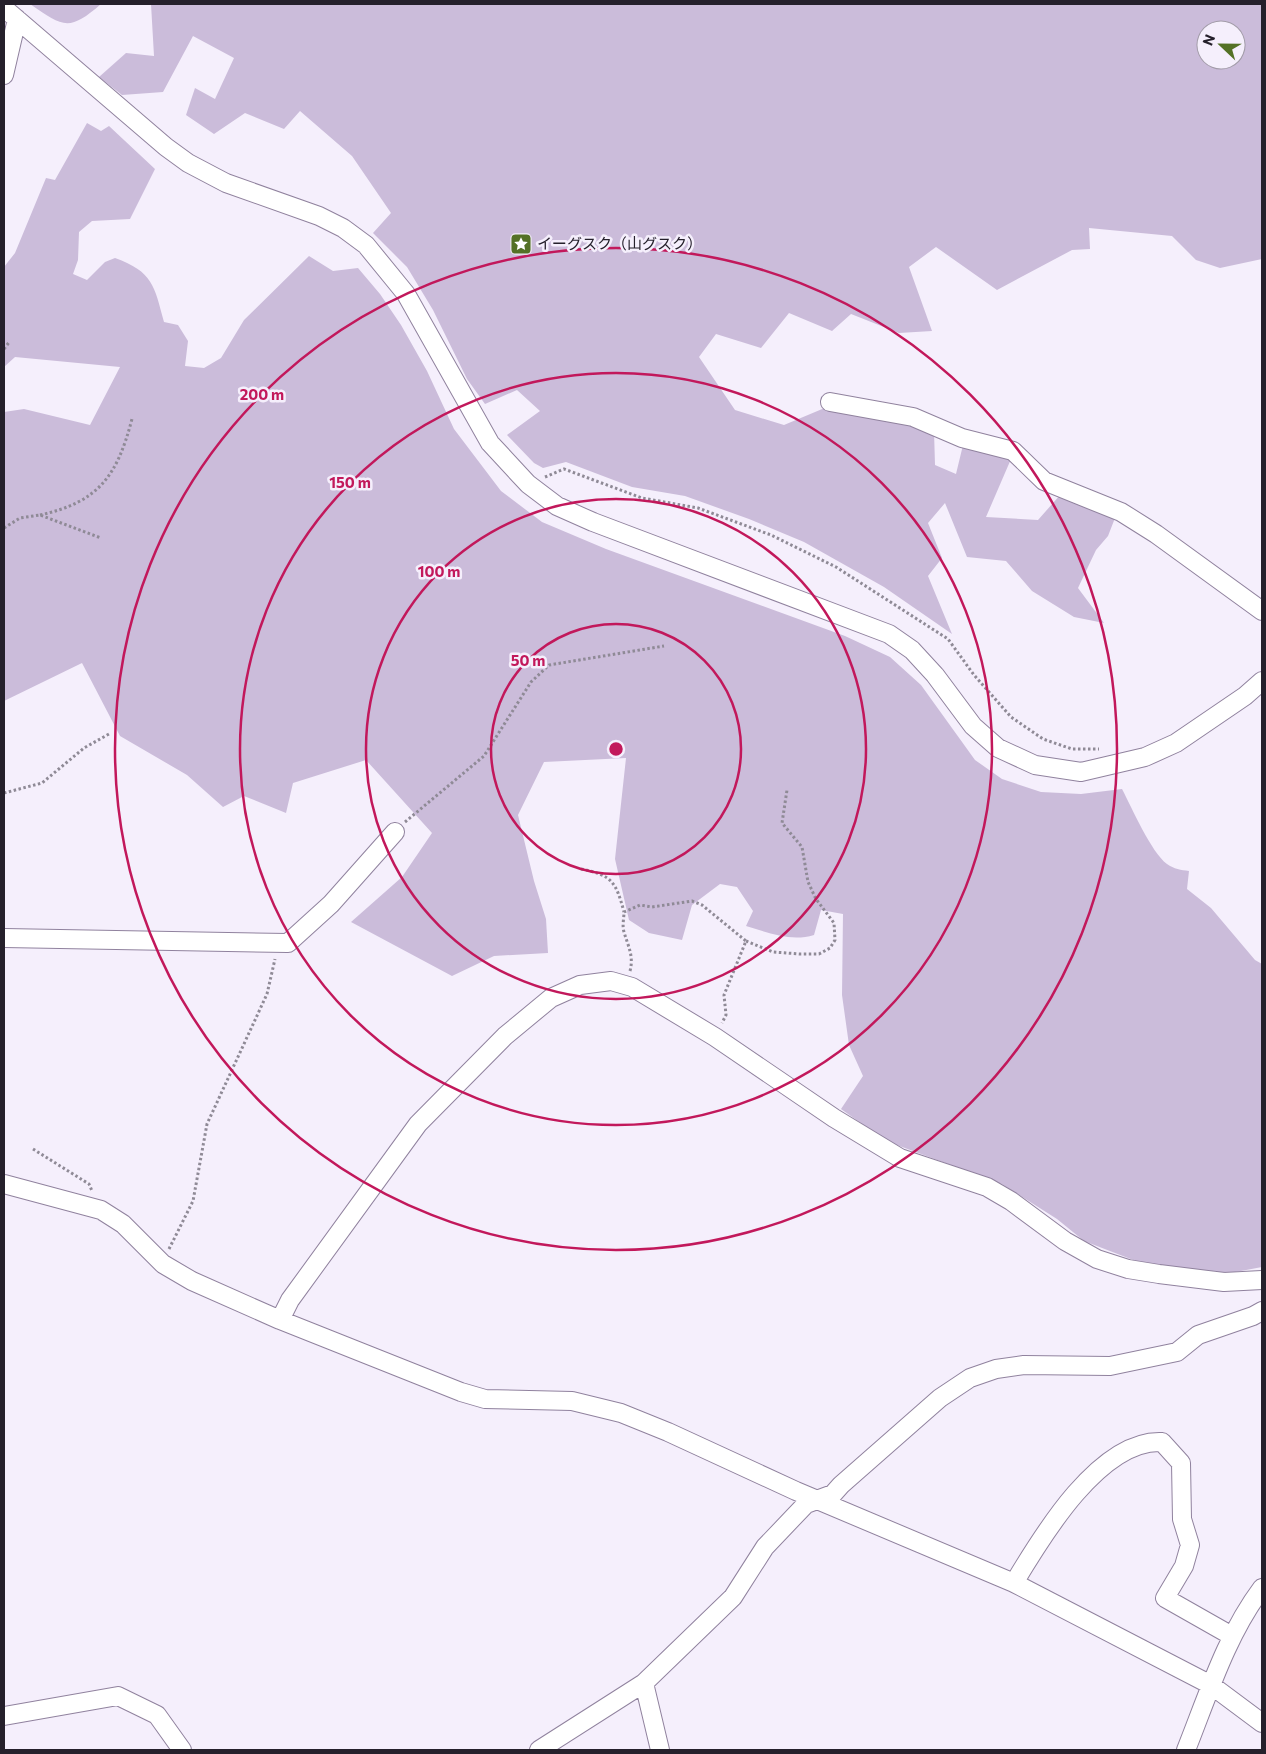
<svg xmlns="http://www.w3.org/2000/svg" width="1266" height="1754" viewBox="0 0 1266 1754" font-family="Commissioner,'Noto Sans JP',sans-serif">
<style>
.forest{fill:#cbbcda;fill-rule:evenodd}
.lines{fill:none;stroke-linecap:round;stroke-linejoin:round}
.minor-casing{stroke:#90829e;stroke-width:20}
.path{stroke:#8f8a96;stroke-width:3;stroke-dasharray:2.5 2.5;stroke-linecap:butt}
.minor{stroke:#fff;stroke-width:18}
.ring{fill:none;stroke:#c2185b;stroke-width:2.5}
.labels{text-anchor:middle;stroke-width:5;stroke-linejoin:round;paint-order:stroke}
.poi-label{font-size:15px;fill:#25202b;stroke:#f5effc;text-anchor:start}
.centre{fill:#c2185b;stroke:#f5effc;stroke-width:2.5}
.ring-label{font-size:15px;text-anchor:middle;font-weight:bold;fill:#c2185b;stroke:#f5effc;stroke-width:5;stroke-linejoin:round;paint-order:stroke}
</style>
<rect width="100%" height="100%" fill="#f5effc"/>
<path class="forest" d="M30,4H101C69,32 63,27 30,4Z
M151,4H1262V259L1220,268L1196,260L1172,236L1089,228L1090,249L1072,250L997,290L936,247L909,267L932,331L899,333L851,314L832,331L789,313L761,348L716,334L699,357L735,410L784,425L827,407L910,422L934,431L935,465L956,474L963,445L1011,459L986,517L1038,520L1061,494L1115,518L1108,536L1096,550L1078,588L1104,623L1074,617L1032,591L1006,561L967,557L945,503L928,523L942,558L928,576L952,634L884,587L804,542L749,519L685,496L632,487L566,462L543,468L534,463L507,435L540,411L517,390L485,404L467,379L433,310L407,267L373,233L391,213L352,156L300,111L284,129L245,113L214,134L186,115L195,88L215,99L234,58L193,36L163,92L122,95L99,77L126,53L154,56ZM1206,30H1236V60H1206Z
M87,123L101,131L109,126L155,169L130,219L92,221L79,232L78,260L73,274L87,280L105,262L115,258C153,272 154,285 164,322L178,325L188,341L185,366L204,368L221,358L244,320L309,256L333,271L358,268L380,294L401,325L427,371L454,429L501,491L542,522L606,549L845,636L890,657L921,685L975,760L1002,779L1041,792L1081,794L1122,789C1132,808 1151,852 1167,864C1174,869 1181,870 1189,871L1187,889L1211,908L1255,960L1262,964V1267L1225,1274L1141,1263L1084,1241L1057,1219L1002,1184L886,1141L841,1109L863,1076L849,1045L842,995L843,914L821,910L814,935C791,942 769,933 746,926L753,911L737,887L720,884L692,905L682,940L649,933L629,920L615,859L626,758L544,762L518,815L534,881L546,919L548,953L494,956L452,976L351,922L402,877L432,833L366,760L293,783L286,813L244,796L223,807L187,775L120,736L82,663L4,701V412L24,409L90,425L120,367L15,357L4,367V267L15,253L46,178L55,180Z"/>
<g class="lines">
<g class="minor-casing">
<path id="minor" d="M4,8L166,147L188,163L226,183L319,216L343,228L366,245L406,294L490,443L528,484L557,506L593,522L889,634L912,650L935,675L973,726L998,748L1035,765L1081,772L1145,757L1176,743L1245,696L1262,681
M4,75L17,19
M830,402L913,417L962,438L1013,451L1044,481L1121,512L1156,534L1262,611
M4,938L288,943L331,904L395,832
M4,1184L101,1210L123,1224L163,1264L192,1281L280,1320L461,1392L485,1399L572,1401L621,1413L668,1432L796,1491L1014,1583L1211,1685L1262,1723
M280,1320L290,1300L418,1124L505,1036L551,998L580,985L611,981L632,987L715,1037L834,1118L900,1158L987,1187L1011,1201L1065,1241L1097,1259L1128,1269L1159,1274L1224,1282L1262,1280
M1014,1583C1042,1536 1100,1439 1162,1442L1181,1463L1182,1519L1190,1545L1184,1566L1165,1598L1232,1636
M644,1683L660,1750
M4,1716L118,1696L157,1715L182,1750
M539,1750L644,1683L733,1597L765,1547L806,1504L833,1494L841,1485L940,1398L970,1378L996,1369L1024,1365L1110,1366L1177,1352L1198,1335L1253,1316L1262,1311
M1186,1750C1208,1695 1226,1636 1262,1588"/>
</g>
<path class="path" d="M4,349L10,341
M545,477L564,469L642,498L698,508L771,535L836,567L948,639L974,675L1011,717L1043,739L1072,749H1099
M40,515C99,502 117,476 132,419
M4,528L20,518L40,515L101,538
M4,793L42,783L84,748L109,734
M405,822L484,756L531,682L549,665L664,646
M581,869C612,875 616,882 624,912
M746,941L773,952L800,954H819L830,948L835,940L834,923L816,899L808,882L802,847L782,823L787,790
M630,971C634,956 628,946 624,932C622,926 624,918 624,912L640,905L652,907L692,901L702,905L746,941L724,995L726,1015L722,1023
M33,1149L89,1184L92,1191
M169,1249L193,1201L207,1124L267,994L275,959"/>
<use href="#minor" class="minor"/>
</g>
<g class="ring">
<circle cx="616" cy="749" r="125"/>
<circle cx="616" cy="749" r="250"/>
<circle cx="616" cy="749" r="376"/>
<circle cx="616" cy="749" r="501"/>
</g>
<defs>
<g id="sight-square" transform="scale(1.125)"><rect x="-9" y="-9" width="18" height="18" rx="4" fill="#547126" stroke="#f5effc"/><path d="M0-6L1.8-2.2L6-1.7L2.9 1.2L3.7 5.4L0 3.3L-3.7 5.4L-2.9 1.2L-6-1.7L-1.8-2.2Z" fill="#fff"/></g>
</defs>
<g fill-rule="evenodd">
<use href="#sight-square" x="521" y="244"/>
</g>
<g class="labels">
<g class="poi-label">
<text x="537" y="249">イーグスク（山グスク）</text>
</g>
</g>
<circle cx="616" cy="749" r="8" class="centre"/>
<g class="ring-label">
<text x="262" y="400">200 m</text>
<text x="350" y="488">150 m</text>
<text x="439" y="577">100 m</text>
<text x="528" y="666">50 m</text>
</g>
<rect width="1266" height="1754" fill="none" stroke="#25202b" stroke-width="10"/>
<g transform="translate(1221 45) rotate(292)"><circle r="24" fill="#f5effc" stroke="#a29ca8"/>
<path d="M0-4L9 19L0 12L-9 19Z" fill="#547126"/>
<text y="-8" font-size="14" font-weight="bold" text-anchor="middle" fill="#25202b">N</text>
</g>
</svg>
